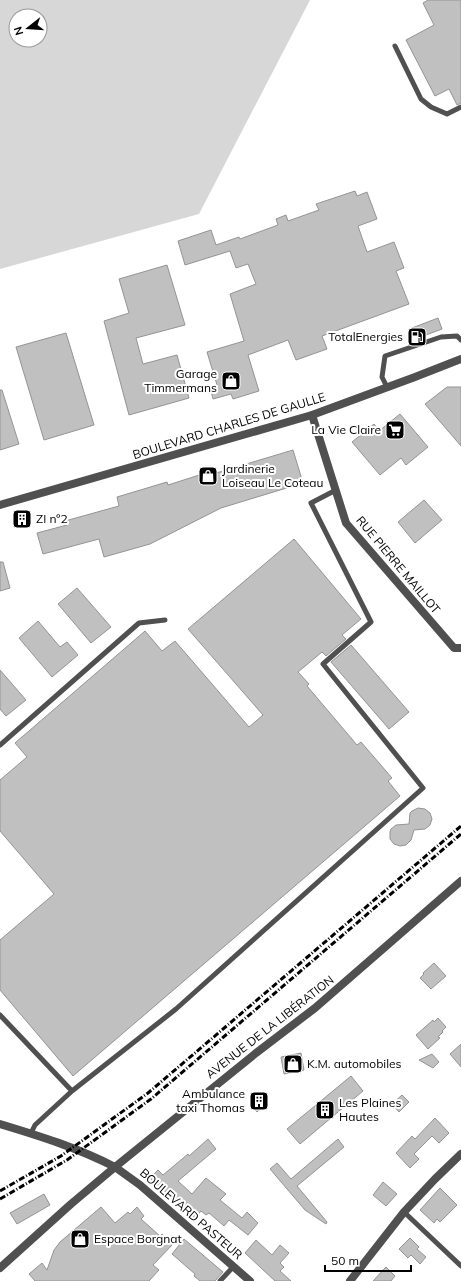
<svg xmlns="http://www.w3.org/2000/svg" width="461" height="1281" viewBox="0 0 461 1281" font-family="Mulish,sans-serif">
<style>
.green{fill:#d7d7d7;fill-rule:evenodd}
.building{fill:#c0c0c0;stroke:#949494}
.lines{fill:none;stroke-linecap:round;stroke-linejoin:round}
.service{stroke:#505050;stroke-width:5}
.minor{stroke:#505050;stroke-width:8}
.tertiary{stroke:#505050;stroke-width:8}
.rail{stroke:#000;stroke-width:3;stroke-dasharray:6 2 1 2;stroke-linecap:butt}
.labels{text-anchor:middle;stroke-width:4;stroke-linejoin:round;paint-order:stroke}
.poi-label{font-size:12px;fill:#000;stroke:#fff;text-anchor:start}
.street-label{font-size:12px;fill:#000;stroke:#fff}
</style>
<rect width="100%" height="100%" fill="#fff"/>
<path class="green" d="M0,0H310L199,214L0,269ZM16,16H40V40H16Z"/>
<path class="building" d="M428,0H461V103L457,105L449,89L435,96L406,40L434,25L423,3Z
M355,191L357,196L367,192L377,219L358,226L367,252L394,242L404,268L396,271L409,304L322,336L327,349L296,360L288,340L248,355L259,391L233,399L231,394L213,399L210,387L217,385L207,352L244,341L230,294L256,284L248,264L236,268L230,251L185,265L178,241L211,230L216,245L239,237L240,239L278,225L276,219L286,215L288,221L319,210L316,204Z
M167,265L185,325L136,338L143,364L177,355L189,398L129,415L104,321L129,313L119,279Z
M438,318L442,329L415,339L412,328Z
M66,333L94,425L44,440L16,347Z
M447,387H461V446L425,404Z
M0,390H2L19,444L0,450Z
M400,414L428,447L406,465L401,458L380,475L352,442L374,424L379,431Z
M293,450L303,483L221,508L150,544L104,557L99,539L43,554L37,533L67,525L65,521L119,506L117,497L167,482L168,485L212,471L213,474Z
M424,500L442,520L415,543L398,522Z
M294,539L361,619L342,635L346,639L326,656L322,652L298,672L309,684L307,686L357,745L361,742L392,778L388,781L400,796L73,1076L0,990V940L54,894L0,831V780L27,757L15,743L145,631L162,651L175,641L249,727L263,715L188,629Z
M0,562H3L10,588L0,591Z
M77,588L111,627L91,643L58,604Z
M38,621L60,647L67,642L78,655L52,677L19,638Z
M351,645L409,712L389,729L331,662Z
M0,670L26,700L6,716L0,709Z
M418,808L425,809L430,813L432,819L430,825L425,829L414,830L411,840L406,845L400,846L394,844L390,839V832L391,829L396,825L409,824L410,813L412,811Z
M434,963L446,976L431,989L420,978L424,974L423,973Z
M438,1018L446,1027L442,1031L443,1032L438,1037L440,1038L428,1049L416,1035L433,1020L434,1022Z
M461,1044V1067L450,1054Z
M301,1053L304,1070L284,1074L281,1057Z
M432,1054L439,1062L433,1068L419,1060Z
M351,1076L363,1091L300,1144L287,1129Z
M402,1095L409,1102L399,1112L392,1104Z
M259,1098L265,1105L257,1112L251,1105Z
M435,1118L449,1133L439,1143L432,1136L414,1154L419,1159L410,1168L396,1153L412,1136L415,1139Z
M208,1139L216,1149L178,1181L192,1194L206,1178L226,1194L220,1200L242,1218L247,1212L258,1223L248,1235L229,1220L224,1226L209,1213L206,1215L201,1211L195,1218L150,1178L158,1170L163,1175L188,1154L189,1156Z
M338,1139L344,1147L297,1186L327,1222L326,1224L305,1210L270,1169L277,1163L291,1179Z
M383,1182L397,1194L386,1206L373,1195Z
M440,1188L457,1205L440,1222L437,1219L434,1223L420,1210Z
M44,1194L50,1205L17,1224L10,1213Z
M101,1207L115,1223L128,1212L130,1214L137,1207L144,1216L141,1219L160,1236L162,1234L173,1244L153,1265L159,1270L149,1281H35L29,1274L42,1263L47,1270L54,1250L60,1242Z
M410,1238L419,1247L417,1249L426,1257L420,1264L411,1255L408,1258L399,1249Z
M184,1239L223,1272L215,1281H200L194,1276L195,1274L172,1254Z
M256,1240L272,1255L280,1245L289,1253L280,1263L284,1267L280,1271L291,1281H275L245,1253Z
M386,1267L395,1276L391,1281H373Z"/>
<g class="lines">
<path class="service" d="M395,46L421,99L431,107L447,114L461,107
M387,387L382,377L385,356L441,337L457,336L461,340
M0,745L139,623L165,620
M0,1015L72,1091L35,1125L31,1133
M72,1091L176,1009L423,788L323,664L371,622L311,503L336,490
M404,1212L461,1266
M220,1281L234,1266"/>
<path class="minor" d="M312,415L346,523L454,648H461
M115,1167L140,1185L250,1281
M350,1281L404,1212L435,1179L461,1154"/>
<path class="tertiary" d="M0,505L312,415L415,377L461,359
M0,1124C40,1136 78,1148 115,1167
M0,1268L71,1204L115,1167L256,1053L315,1008L461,881"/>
<path class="rail" d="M0,1191L61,1156L148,1093L461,826
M0,1199L67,1160L151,1099L461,834"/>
</g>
<defs>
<g id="fuel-square" transform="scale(1)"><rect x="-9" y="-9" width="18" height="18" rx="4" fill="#000" stroke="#fff"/><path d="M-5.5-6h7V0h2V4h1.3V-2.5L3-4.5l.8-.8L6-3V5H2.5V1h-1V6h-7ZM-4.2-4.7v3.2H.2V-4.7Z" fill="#fff"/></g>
<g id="shop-square" transform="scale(1)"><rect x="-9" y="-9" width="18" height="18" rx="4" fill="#000" stroke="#fff"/><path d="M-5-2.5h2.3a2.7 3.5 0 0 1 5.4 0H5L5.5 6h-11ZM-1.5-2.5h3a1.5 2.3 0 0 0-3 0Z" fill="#fff"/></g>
<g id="supermarket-square" transform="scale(1)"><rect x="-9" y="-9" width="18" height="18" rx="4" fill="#000" stroke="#fff"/><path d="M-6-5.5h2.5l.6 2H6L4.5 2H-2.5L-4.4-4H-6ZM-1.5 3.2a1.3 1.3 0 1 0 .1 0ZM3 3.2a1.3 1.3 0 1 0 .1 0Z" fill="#fff"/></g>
<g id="building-square" transform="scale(1)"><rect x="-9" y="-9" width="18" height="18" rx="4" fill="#000" stroke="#fff"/><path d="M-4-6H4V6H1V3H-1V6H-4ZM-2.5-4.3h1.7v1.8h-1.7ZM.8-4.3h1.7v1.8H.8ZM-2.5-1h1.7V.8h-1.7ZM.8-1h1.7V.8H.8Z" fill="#fff"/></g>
</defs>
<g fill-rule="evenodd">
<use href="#fuel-square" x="417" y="337"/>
<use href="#shop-square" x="231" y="381"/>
<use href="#supermarket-square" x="395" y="430"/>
<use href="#shop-square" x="208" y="476"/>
<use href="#building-square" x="22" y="519"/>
<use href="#shop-square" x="293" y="1064"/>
<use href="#building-square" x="259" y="1101"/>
<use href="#building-square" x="325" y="1110"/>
<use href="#shop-square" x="80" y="1239"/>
</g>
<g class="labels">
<g class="poi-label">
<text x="403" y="341" text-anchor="end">TotalEnergies</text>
<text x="217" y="378" text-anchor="end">Garage<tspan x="217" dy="14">Timmermans</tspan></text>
<text x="381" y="434" text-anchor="end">La Vie Claire</text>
<text x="222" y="473">Jardinerie<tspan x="222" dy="14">Loiseau Le Coteau</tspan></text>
<text x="36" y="523">ZI n°2</text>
<text x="307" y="1068">K.M. automobiles</text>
<text x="245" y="1098" text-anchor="end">Ambulance<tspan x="245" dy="14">taxi Thomas</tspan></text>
<text x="339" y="1107">Les Plaines<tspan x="339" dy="14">Hautes</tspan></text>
<text x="94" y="1243">Espace Borgnat</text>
</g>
<g class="street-label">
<text transform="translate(229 426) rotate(-17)" y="4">BOULEVARD CHARLES DE GAULLE</text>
<text transform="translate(398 565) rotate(50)" y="4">RUE PIERRE MAILLOT</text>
<text transform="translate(270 1027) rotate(-38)" y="4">AVENUE DE LA LIBÉRATION</text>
<text transform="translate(191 1214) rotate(41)" y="4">BOULEVARD PASTEUR</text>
</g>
</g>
<g transform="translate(28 28) rotate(253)"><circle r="19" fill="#ffffff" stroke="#999999"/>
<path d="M0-3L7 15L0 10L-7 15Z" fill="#000000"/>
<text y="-6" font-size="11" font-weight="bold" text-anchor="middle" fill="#000000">N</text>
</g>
<path d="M325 1265v6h86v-6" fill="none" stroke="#000000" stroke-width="2"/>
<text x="331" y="1265" font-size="12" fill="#000000" stroke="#ffffff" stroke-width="3" paint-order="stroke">50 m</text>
</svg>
